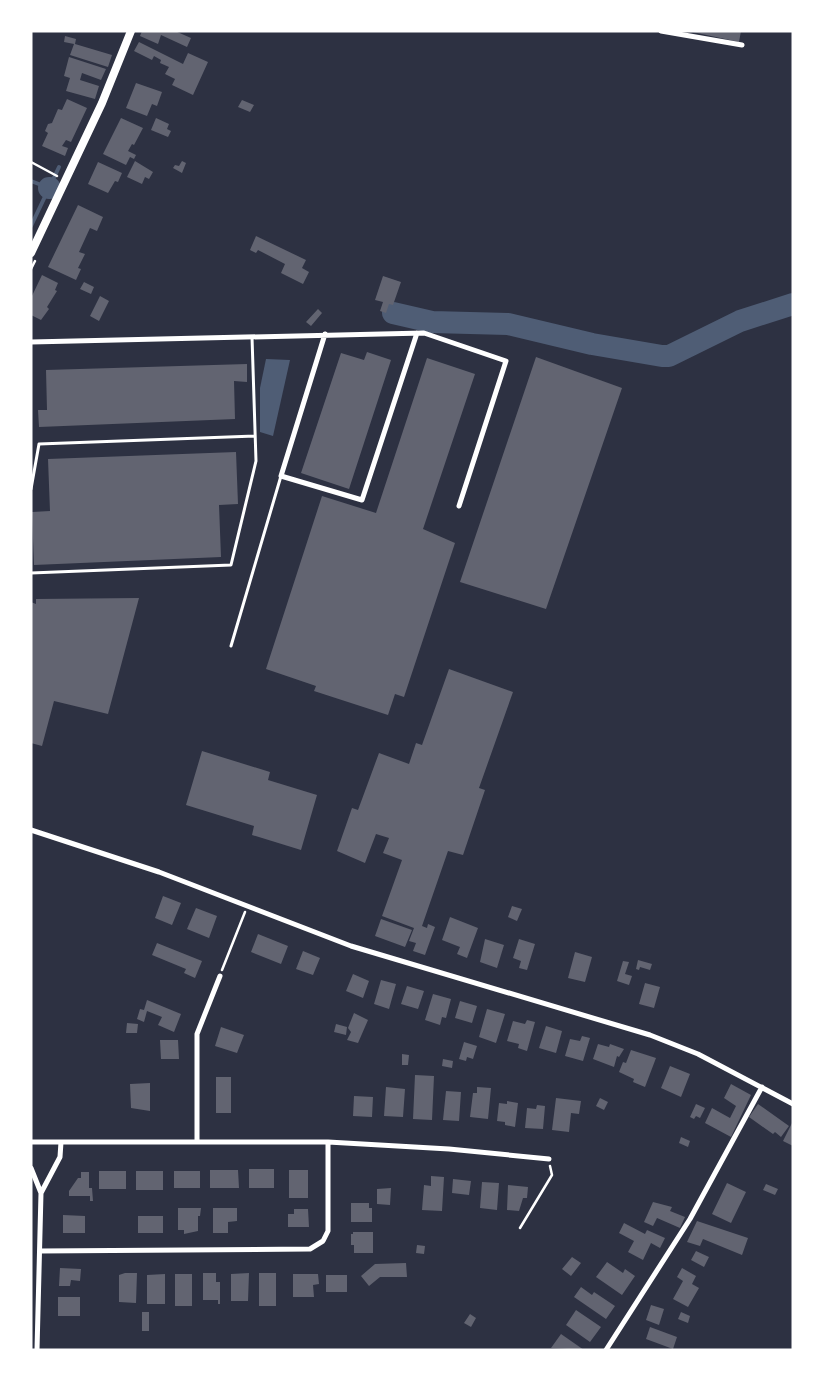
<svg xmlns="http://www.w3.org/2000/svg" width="824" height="1381" viewBox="0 0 824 1381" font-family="'DejaVu Sans',sans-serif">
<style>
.water{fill:#4f5d75}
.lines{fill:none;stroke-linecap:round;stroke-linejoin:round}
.stream{stroke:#4f5d75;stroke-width:4}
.river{stroke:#4f5d75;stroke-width:22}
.building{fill:#626471}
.path{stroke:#fff;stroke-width:2.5}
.service{stroke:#fff;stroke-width:3}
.minor{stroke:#fff;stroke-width:5}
.tertiary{stroke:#fff;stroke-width:8}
</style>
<rect width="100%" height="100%" fill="#2d3142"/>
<path class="water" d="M266,359L290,360L273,436L260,432V388Z"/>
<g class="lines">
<path class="stream" d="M31,181L49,188
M31,226L59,167"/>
<path class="river" d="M49,188H50
M393,313L432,322L508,324L592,344L662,356H669L740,321L793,304"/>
</g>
<path class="building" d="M142,31H175L191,38L187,47L161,35L158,44L140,36Z
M688,31H741L739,42Z
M65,36L76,39L75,44L112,55L108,67L70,55L74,44L64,42Z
M139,42L183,64L188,53L208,62L193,95L172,85L175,79L165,74L169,67L160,63L161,60L154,56L152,60L134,51Z
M69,57L106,69L101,80L82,73L80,80L99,86L95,99L66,91L70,78L64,76Z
M136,83L162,92L157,106L152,104L147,116L126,108Z
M67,99L87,108L71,142L66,140L62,146L68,148L65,156L42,146L48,133L45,131L48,124L52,123L58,109L62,110Z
M242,100L254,105L250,112L238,107Z
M121,118L143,128L134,145L132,144L128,151L136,155L134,159L130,157L126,165L103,154Z
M156,118L169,124L167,129L171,131L168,137L151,130Z
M135,161L153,172L149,179L145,177L142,184L127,177Z
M182,161L186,163L182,173L173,168L175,165L179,166Z
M98,162L122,173L118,182L115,181L108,193L88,184Z
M78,205L103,217L97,231L90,228L79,252L85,254L78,268L81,269L76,280L48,267Z
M256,236L306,260L302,268L309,272L303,284L281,273L285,264L258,250L256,253L250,250Z
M42,275L58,283L55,290L57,291L47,307L49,309L41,320L31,315V298Z
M383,276L401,282L393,305L389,304L386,313L380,311L383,302L375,300Z
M84,282L94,287L91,294L80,289Z
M100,296L109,301L99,321L90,316Z
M318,309L322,313L311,326L306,322Z
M367,352L391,360L349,489L301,473L341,353L364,360Z
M536,357L622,388L546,609L460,582Z
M427,358L475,374L423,529L455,543L404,697L395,694L388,715L314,691L316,686L266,669L322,496L376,513Z
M247,364V382L234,381L235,419L39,427L38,410H47L46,370Z
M236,452L238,504L219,505L221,557L34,565L32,512L50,511L48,459Z
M139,598L108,714L54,701L42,746L31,743V602L36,604V599Z
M449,669L513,692L479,788L485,790L463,855L448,851L422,926L427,928L428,924L435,927L425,955L413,951L416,943L409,941L414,928L382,916L402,860L383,853L389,838L376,834L365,863L337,851L352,808L358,810L379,753L409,764L416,743L422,745Z
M202,751L270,772L268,780L317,795L301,850L252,835L254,826L186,805Z
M163,896L181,903L172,925L155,918Z
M512,906L522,909L517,921L508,917Z
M196,908L217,916L209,938L187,929Z
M450,917L478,928L467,958L457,954L460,947L442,940Z
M381,919L412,930L405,947L375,936Z
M258,934L288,946L281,964L251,952Z
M485,939L504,945L497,968L480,962Z
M519,939L535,944L527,970L519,968L521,961L513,958Z
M157,943L202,961L195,978L184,973L186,969L152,955Z
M303,951L320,958L313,975L296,969Z
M575,952L592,957L585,982L568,978Z
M638,960L652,964L650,970L640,967L639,970L636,969Z
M623,961L629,962L625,974L632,976L629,985L617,981Z
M353,974L369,981L363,998L346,991Z
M381,980L396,984L389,1009L374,1004Z
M645,983L660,987L654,1008L639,1004Z
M407,986L424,991L418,1009L401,1004Z
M433,994L451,999L446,1018L442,1017L440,1025L425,1020Z
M147,1000L181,1014L174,1032L158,1025L162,1017L147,1011L144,1022L137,1019L140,1009L144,1010Z
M460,1001L477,1006L472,1023L455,1018Z
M487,1009L505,1014L496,1043L479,1037Z
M354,1013L368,1020L358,1043L347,1040L351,1032L348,1028Z
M527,1020L535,1022L527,1051L518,1048L519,1044L507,1041L513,1021L525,1024Z
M127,1023L138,1024L137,1033H126Z
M336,1024L347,1027L346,1035L334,1032Z
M546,1026L562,1031L556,1053L539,1048Z
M221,1027L244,1035L237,1053L215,1046Z
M582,1036L590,1038L583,1061L565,1056L570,1039L580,1041Z
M160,1040H178L179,1059H161Z
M464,1042L477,1046L473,1059L467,1057L466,1061L459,1059Z
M598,1044L609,1047L610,1044L624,1049L619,1057L617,1056L614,1067L593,1059Z
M631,1050L656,1058L645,1087L633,1082L634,1079L619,1072L623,1062L626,1063Z
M402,1054L409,1055L408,1065H402Z
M443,1059L453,1061L452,1068L442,1066Z
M670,1066L690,1074L681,1097L661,1088Z
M415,1075L434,1076L432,1120L413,1119Z
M216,1077H231V1113H216Z
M150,1083V1111L131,1108L130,1084Z
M731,1084L751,1095L731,1137L705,1123L712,1108L730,1118L736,1106L724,1098Z
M386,1087L405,1089L403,1117L384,1116Z
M477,1087L491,1088L488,1119L470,1117L473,1093H477Z
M446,1091L461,1092L459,1121L443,1120Z
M354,1096L373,1097L372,1117L353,1116Z
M556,1098L581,1101L579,1114L571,1113L569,1132L552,1130Z
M600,1098L608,1102L604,1110L596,1106Z
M507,1101L518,1103L515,1127L505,1125V1122L497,1121L499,1103L507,1104Z
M696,1104L705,1108L700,1118L696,1116L694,1119L690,1117Z
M758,1104L789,1126L781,1137L775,1132L773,1134L749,1117Z
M537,1105L545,1106L543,1129L525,1128L527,1108L536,1109Z
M793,1121V1146L783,1141Z
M681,1137L690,1141L688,1147L679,1143Z
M249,1169H274V1188H249Z
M210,1170H238L239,1188H210Z
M289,1170H308V1198H289Z
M99,1171H126V1189H99Z
M136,1171H163V1190H136Z
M174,1171H200V1188H174Z
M81,1172H89V1188H92L93,1201H90V1196H69V1191L78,1178H81Z
M431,1176L444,1177L442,1211L422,1210L424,1185L431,1186Z
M453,1179L471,1181L469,1195L452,1193Z
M482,1182L499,1183L497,1210L480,1208Z
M727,1183L746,1192L731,1223L712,1214Z
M766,1184L778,1189L775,1195L763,1190Z
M508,1185L528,1187L527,1198H523L519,1211L507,1210Z
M391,1188L390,1205L377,1204V1189Z
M653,1202L672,1207L670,1211L685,1217L680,1228L657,1218L653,1226L644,1222Z
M351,1203H369V1208H372V1222H351Z
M178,1208H201L200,1216H198V1231L184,1234V1230H178Z
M213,1208H237V1221L228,1222V1233H213Z
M294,1209H308L309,1227H288V1214H294Z
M63,1215L85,1216V1233H63Z
M138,1216H163V1233H138Z
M697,1221L748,1238L742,1255L703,1239L700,1246L687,1242Z
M624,1223L645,1234L647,1230L665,1238L660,1248L651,1243L643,1260L628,1252L634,1241L619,1233Z
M353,1232H373V1253H354V1245H351V1234H353Z
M417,1245L425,1246L424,1254L416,1253Z
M696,1251L709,1257L704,1267L691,1260Z
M572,1257L581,1263L571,1276L562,1269Z
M607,1262L623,1273L625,1269L635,1276L622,1295L596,1277Z
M406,1263L407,1277H380L369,1286L361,1276L375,1264Z
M60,1268L81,1269L80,1281L71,1280L70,1286H59Z
M682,1268L696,1276L692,1284L699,1288L688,1307L673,1299L683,1281L677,1277Z
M125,1273H137L136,1303L119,1302V1275Z
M203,1273H216V1282H220V1304H218V1300H203Z
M249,1273L248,1301H231V1274Z
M259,1273H276V1306H259Z
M165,1274V1304H147V1275Z
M175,1274H192V1306H175Z
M293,1274H318L319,1284L313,1285L314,1297H293Z
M326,1275H347V1292H326Z
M581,1287L592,1295L594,1292L615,1306L606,1319L574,1297Z
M58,1297H80V1316H58Z
M651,1305L664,1309L659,1325L646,1320Z
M576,1310L601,1327L590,1342L566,1325Z
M142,1312H149V1331H142Z
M681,1312L690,1316L688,1323L678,1319Z
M470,1314L476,1318L471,1327L464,1323Z
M650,1327L677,1337L673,1349L646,1339Z
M561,1334L584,1350L551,1348Z"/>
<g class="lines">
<path class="path" d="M31,162L57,176
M31,269L35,261
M222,970L245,912
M520,1228L552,1175L550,1166"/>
<path class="service" d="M31,489L39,444L255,436
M31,573L231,565L256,461L252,337
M231,646L281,476"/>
<path class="minor" d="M661,31L742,45
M325,334L281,476L362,500L417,333
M31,342L424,333L506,361L459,506
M31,830L159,872L351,946L650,1035L698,1054L793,1104
M197,1141V1034L220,976
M31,1142H328L449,1149L549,1159
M31,1168L41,1193L37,1350
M41,1193L60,1157L61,1142
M40,1251L310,1249L323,1241L328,1231V1142
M606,1350L690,1219L762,1087"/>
<path class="tertiary" d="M31,253L102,103L131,31"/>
</g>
<rect width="824" height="1381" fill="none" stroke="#ffffff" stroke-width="65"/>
</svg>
